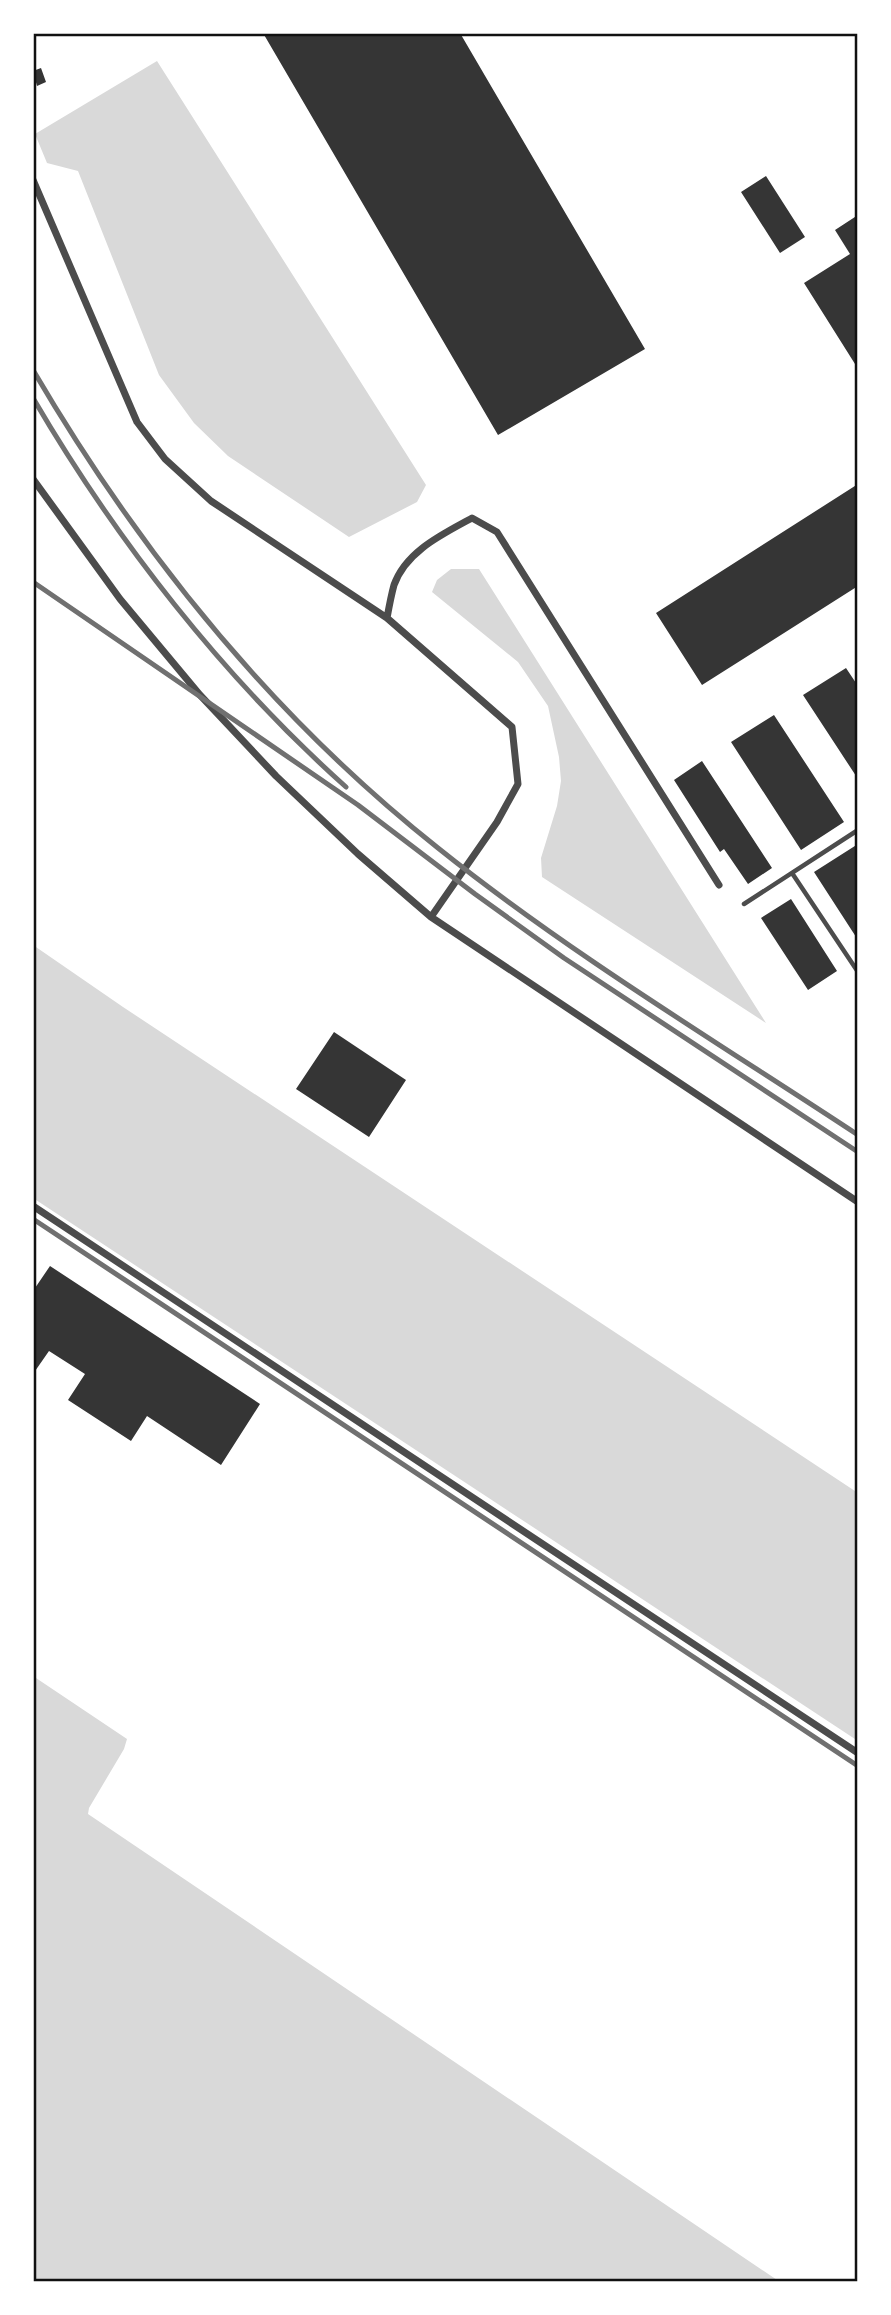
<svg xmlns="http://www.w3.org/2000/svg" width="891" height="2315" viewBox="0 0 891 2315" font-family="Montserrat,sans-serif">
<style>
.water{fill:#d9d9d9}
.building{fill:#353535}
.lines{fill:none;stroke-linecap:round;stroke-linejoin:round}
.service{stroke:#4c4c4c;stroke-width:4.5}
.minor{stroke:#4c4c4c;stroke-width:7}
.rail{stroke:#707070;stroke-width:5}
.neatline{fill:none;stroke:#111;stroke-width:2.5}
</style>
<rect width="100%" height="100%" fill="#fff"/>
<path class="water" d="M157,61L426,485L417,502L349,537L228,456L194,423L159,375L78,171L47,163L35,134Z
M451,569H479L766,1023L542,877L541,858L557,806L561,781L559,757L548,706L518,662L432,592L437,580Z
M33,945L123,1007L858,1493V1741L33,1198Z
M33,1676L127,1739L124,1749L89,1808L88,1814L780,2282H33Z"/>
<path class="building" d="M263,33H460L645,349L498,435Z
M41,68L46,82L37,86L33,71Z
M766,176L805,237L780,253L741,192Z
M858,215V362L855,364L804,283L850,254L835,230Z
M858,484V586L702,685L656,613Z
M846,668L858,686V779L803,695Z
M774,715L844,822L801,850L731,742Z
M702,761L772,868L748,884L724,849L720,852L674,780Z
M858,844V940L814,872Z
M791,899L837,971L808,990L761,918Z
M334,1032L406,1080L369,1137L296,1089Z
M50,1266L260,1404L221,1465L147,1416L131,1441L68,1400L85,1374L49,1351L33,1374V1291Z"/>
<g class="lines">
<path class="service" d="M792,873L858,972
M744,904L858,830"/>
<path class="minor" d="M33,180L137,422L165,459L211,501L387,618L512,727L518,784L497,822L431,917
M33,479L120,599L200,695L276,776L358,854L431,917L858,1202
M387,618C389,607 391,596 394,585C406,551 443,534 472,518L497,532L719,885
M33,1206L858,1753"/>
<path class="rail" d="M33,370C139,551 273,717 438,848C569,953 717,1042 858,1135
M33,398C116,540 223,677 346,787
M33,582L358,805L475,894L564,958L858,1152
M33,1219L858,1766"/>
</g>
<rect width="891" height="2315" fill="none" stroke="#ffffff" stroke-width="70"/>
<rect x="35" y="35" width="821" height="2245" class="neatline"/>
</svg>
